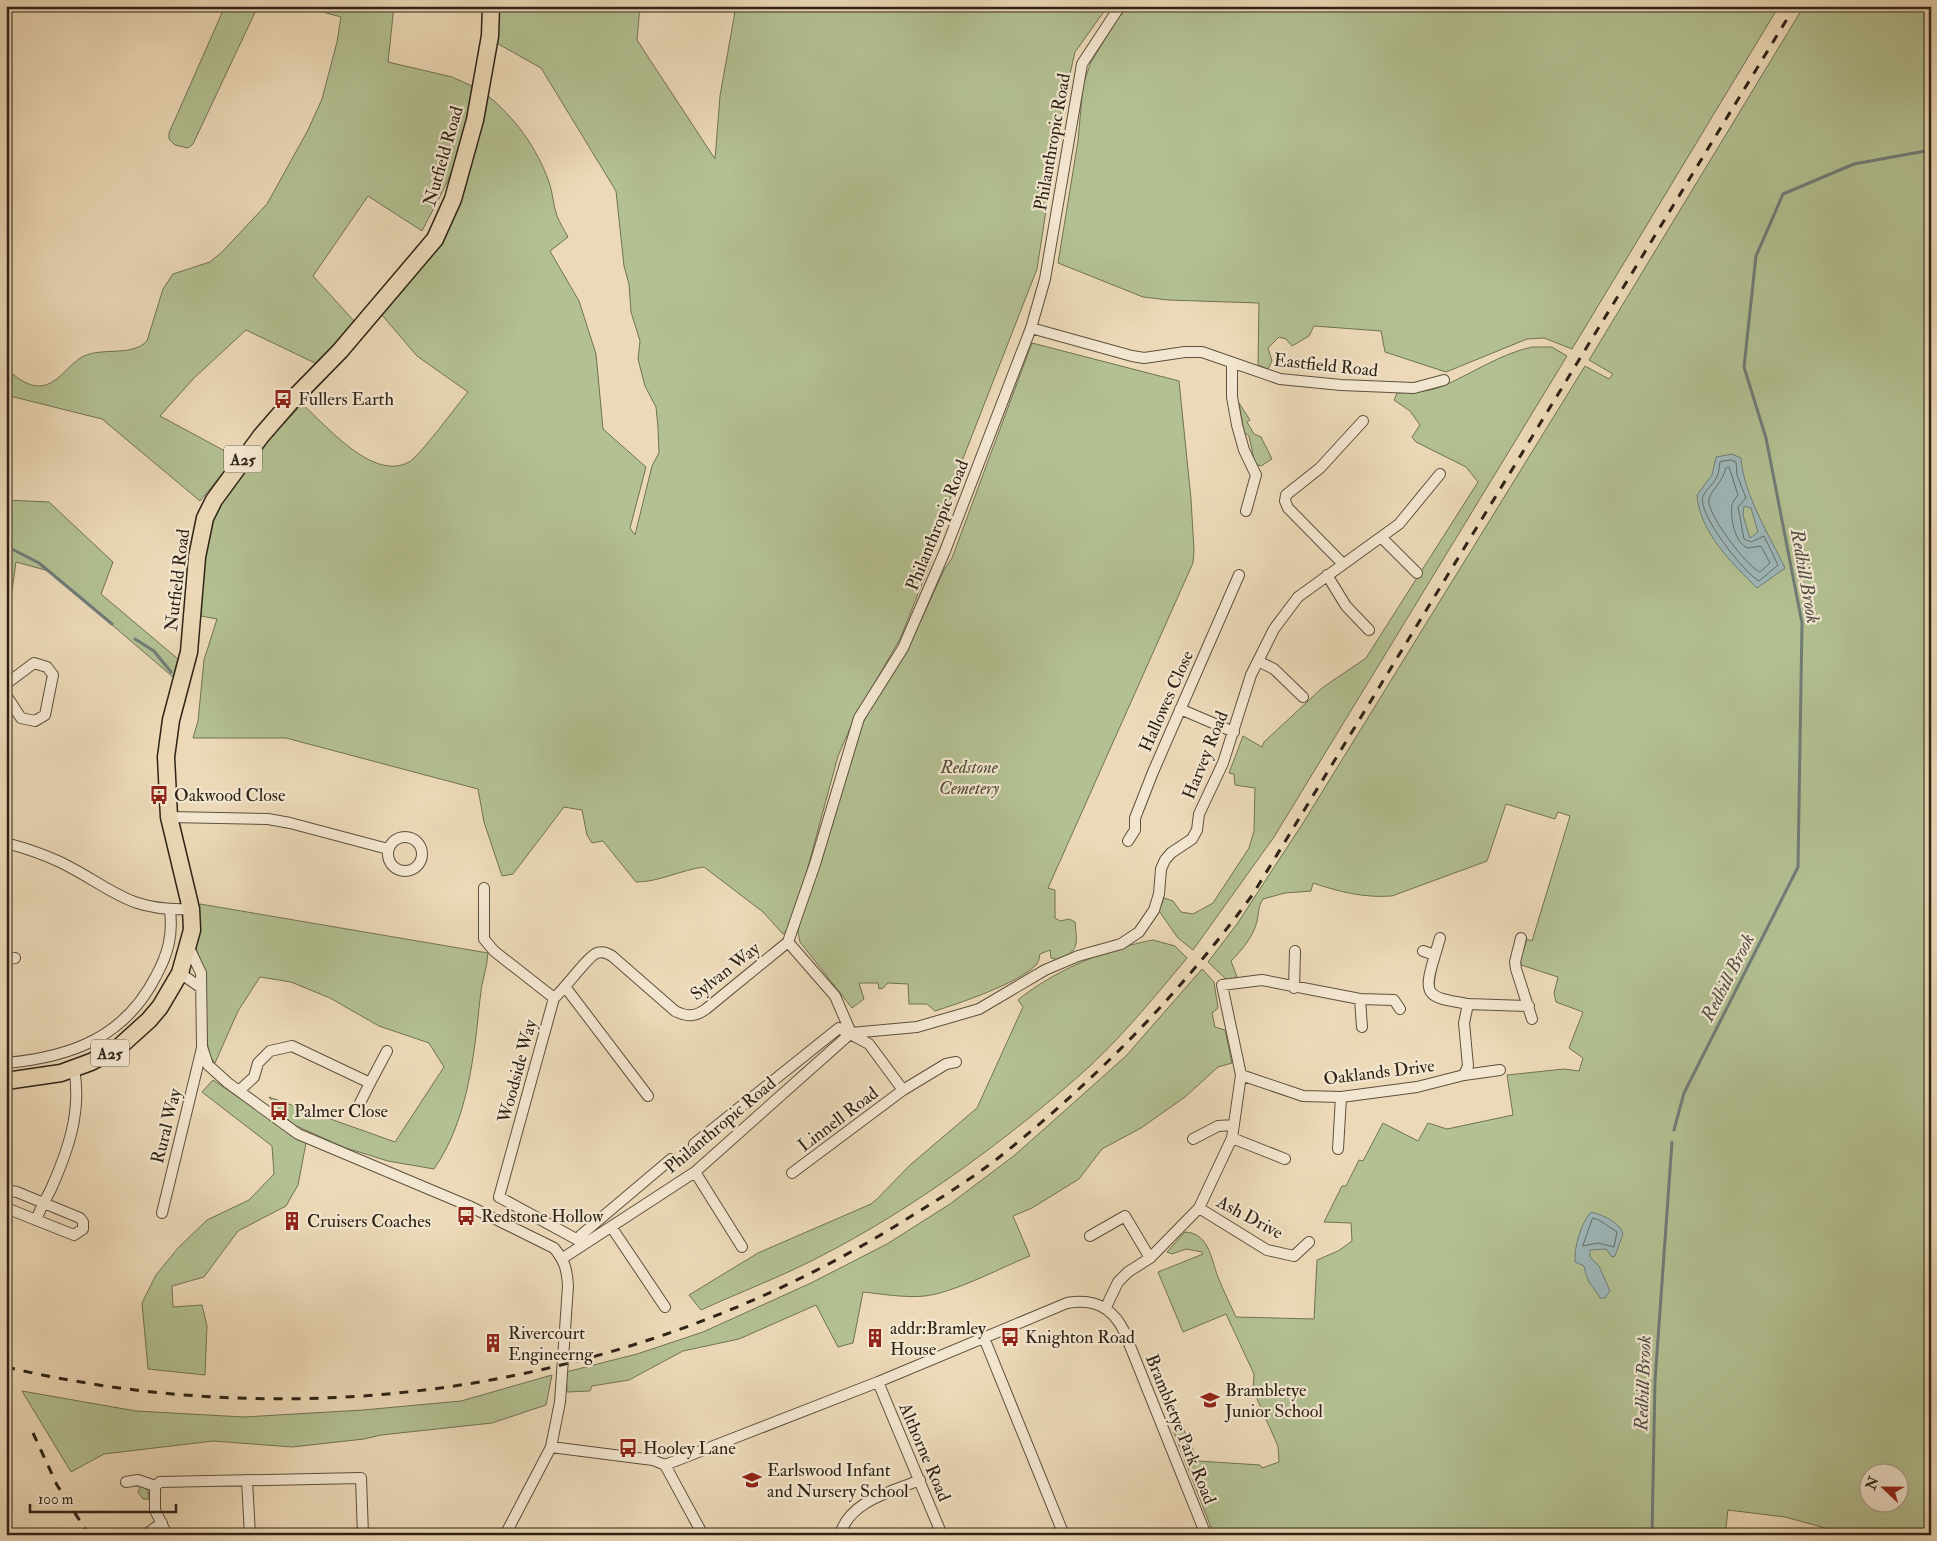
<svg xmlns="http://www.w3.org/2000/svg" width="1937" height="1541" viewBox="0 0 1937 1541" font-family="'IM FELL Double Pica',serif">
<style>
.green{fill:#b3c092;stroke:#707254;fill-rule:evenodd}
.water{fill:#9db7b9;stroke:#707c78;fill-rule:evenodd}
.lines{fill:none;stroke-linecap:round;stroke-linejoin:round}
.shore{stroke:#656d68;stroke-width:1}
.stream{stroke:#707c78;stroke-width:3}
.minor-casing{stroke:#5d503e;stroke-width:12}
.primary-casing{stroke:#2d2316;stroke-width:19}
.minor{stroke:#f3e6d0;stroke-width:10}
.primary{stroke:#ecd9b7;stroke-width:16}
.rail{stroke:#2d2316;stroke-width:3;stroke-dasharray:9 9;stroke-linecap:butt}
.labels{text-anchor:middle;stroke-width:4.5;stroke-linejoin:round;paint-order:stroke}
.shield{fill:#f3e6d0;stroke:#685e4e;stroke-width:1}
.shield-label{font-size:16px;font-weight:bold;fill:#2d2316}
.street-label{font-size:18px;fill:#2d2316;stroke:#f3e6d0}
.poi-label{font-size:18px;fill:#2d2316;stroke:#f3e6d0;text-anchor:start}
.park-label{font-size:18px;font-style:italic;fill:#4e4a35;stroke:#f3e6d0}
.water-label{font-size:19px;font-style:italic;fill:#4f4f47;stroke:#f3e6d0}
</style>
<rect width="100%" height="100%" fill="#ecd9b7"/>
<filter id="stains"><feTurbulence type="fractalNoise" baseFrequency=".004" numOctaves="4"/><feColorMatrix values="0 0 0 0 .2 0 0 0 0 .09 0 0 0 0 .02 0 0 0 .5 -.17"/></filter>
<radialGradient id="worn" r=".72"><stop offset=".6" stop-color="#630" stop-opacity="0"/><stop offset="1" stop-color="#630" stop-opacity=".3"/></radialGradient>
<path class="green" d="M225,6H258L193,144L188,148L175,145L169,139V133Z
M301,6H394L388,62L452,77L472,86C468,108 465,129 459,150C451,179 435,205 422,231L368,196L313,276L355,322L317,364L246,330L194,378L160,416L236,457L200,501L102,419L6,395V368C14,376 28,387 40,386C58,385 68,364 84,356C104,347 131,357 147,341L163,289L173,274L210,262L222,252L267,204L308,130L322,99L337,42L341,17Z
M495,6H640L637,40L715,159L720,96L736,6H1108L1075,52L1061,113L1037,269L962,461L930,564L900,639L855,717L838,756L792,926L783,934L763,912L704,867C680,870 660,882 636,882L603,841L592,843L587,835L582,810L564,807L513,874L502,876L484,822L478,789L286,738H193L198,721L204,660L217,619L201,616C201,587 199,556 208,528C221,483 271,439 302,404C326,425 373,482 409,462C419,457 458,404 468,392L417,356L382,315L440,244L486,94C515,118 536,146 549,182C553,193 553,205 557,216C560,223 564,230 568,237L550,251L579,301L596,354L603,429L646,467L630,528L635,535L652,466L659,453L658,427L656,407L645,386L638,359L640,341L631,312L629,284L624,266L616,191L541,68L493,41Z
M1130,6H1779L1572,349L1544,338L1527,339L1446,372L1385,352L1381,331L1314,326L1309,336L1292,346L1286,339L1279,337L1268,348L1272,361L1268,369L1258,365L1259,303L1168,300L1143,297L1058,263L1078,141L1083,85L1091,62L1118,18Z
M1804,6H1931V1533L1829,1529L1785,1517L1728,1510L1725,1535H1214L1173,1430L1183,1428L1198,1461L1260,1465L1262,1468L1279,1462L1278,1446L1253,1390L1254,1374L1226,1314L1183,1332L1158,1272L1203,1254L1202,1252L1186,1249L1172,1254L1167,1252L1185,1232C1209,1233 1211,1259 1218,1277C1223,1290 1230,1304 1236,1317L1314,1319L1317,1260L1338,1251L1352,1241L1351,1223L1324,1222L1342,1186H1346L1359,1160L1363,1161L1383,1123L1418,1141L1428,1123L1447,1129L1513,1115L1507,1075L1564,1069L1579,1071L1583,1058L1569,1048L1583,1012L1556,1002L1554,993L1558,977L1521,965L1520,960L1527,939L1532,941L1570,816L1558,812L1555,819L1506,804L1487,861L1392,896C1364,898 1340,892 1313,883L1311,891L1285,893L1263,899C1258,907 1259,912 1257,921C1254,936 1241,951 1231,961L1237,977L1228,981L1208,962L1237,924L1303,823L1585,366L1609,379L1613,374L1589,360ZM1870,1474H1900V1504H1870Z
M1032,343L1179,381L1191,499L1194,550L1193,563L1048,888L1055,890V918L1060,921L1069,919L1075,922C1077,943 1080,950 1059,960L1051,958L1050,950L1040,954C1039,958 1039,962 1036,965C1019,983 960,1003 935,1011L927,1004H909L908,984L888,983L883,988L879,989L878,983H859L864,999L852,1008L800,942L798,932L800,920L858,733L869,711L905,655L944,570L952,558Z
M1532,347H1552L1567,356L1274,837L1193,950L1178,938L1159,911L1164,898L1173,901L1181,912L1193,914L1213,903L1249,848L1254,831L1255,788L1235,785L1234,774L1229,773L1243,736L1262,747L1264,742L1322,688L1366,658L1478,482L1466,467L1416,442L1412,437L1420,425L1410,411L1394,400L1397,393C1413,392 1429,392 1443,386C1473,373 1500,354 1532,347Z
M1239,403L1250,420L1247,422L1254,434L1261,437L1272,459L1261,466L1255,464L1249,436L1244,432Z
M6,500L49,502L113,562L101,594L178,659L173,677L49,571L16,562L12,591L6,590Z
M200,904L488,953C487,969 481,983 480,999C474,1056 468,1120 434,1169L388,1161L343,1147L292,1124L269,1097L395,1142L444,1067L429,1043L379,1026L330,998L291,982L260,977L238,1011L215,1063L209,1056L204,1012V969L196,948Z
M1153,940L1175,946L1187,958C1156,995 1126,1032 1091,1065C1014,1135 912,1210 819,1257C781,1277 740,1292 701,1310L689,1295L758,1253L871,1204L877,1199L910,1165L977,1108L1023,1007L1018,1000C1053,971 1108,948 1153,940Z
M1202,969L1214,982L1218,1008L1212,1013L1215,1027L1225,1030L1232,1063L1218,1067L1185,1097L1141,1128L1102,1149L1079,1179L1032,1208L1013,1216L1030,1256C1000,1268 956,1292 925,1296C904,1298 883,1294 863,1292L853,1343L838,1347L816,1305L739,1339L683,1351L629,1380L592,1386L590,1391L567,1392L566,1372L637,1354L703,1332L811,1283L887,1244L950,1204L1015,1155L1126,1056Z
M213,1080L306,1143L298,1185L286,1206L238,1231L204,1277L172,1286L173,1307L202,1305L207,1326L205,1375L148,1369L142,1303L156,1275L178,1248L207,1220L249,1200L274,1174L272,1146L202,1092Z
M552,1375L546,1405L492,1423L381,1435L364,1439L292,1447L213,1441L104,1454L71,1472L22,1391L136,1411L244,1417L363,1410L461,1401Z
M141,1485L148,1490L149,1499H143L138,1492Z"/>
<path class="water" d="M1732,454L1741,458C1744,496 1769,534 1785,568L1757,588C1732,563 1700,533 1697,495L1712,475L1716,457ZM1744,506L1751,508L1758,532L1750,538L1743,515Z
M1591,1212C1603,1215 1620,1222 1623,1234L1615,1256L1612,1257L1606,1249L1590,1250V1257L1599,1266L1610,1291L1605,1298H1600C1592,1283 1588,1286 1584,1266L1575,1262C1574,1247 1581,1223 1591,1212Z"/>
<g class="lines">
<path class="shore" d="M1731,460L1736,462L1737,475L1746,498L1738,507L1744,539L1751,542L1764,536L1778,565L1759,581C1744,573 1696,512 1703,496C1706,489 1714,484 1717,477C1719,473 1719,467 1720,462Z
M1729,467L1738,495C1736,498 1733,501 1732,505C1730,518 1735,544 1748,548L1761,546L1770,563L1760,572C1747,567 1705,512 1709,499C1712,489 1722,483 1726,468Z
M1593,1218L1599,1220L1617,1232L1614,1247L1598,1243L1583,1246Z"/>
<path class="stream" d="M6,546L39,563L112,624
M135,639L154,651L171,672
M1674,1130L1684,1093L1798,867L1802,623L1766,438L1744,367L1756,256L1783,194L1854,164L1931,150
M1652,1535L1655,1381L1672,1142"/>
<g class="minor-casing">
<path id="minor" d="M1031,328L1132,356L1144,358L1185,352H1202L1280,379L1341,385L1414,388L1444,380
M1232,363V397L1237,425L1244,450L1256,475L1246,511
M1382,538L1417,573
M1343,564L1288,508L1285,501L1286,495L1320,468L1363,421
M1327,575L1346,606L1369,630
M1258,661L1274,669L1303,697
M6,684L34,663L47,667L53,675L45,715L35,721L21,718L6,695
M1180,709L1234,732
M169,817L268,819L290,823L388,849
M388 854a17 17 0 1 1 34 0a17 17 0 1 1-34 0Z
M1128,841L1135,830V818L1153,772L1239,575
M6,843C25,848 43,854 60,862C113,888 127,912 191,909
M484,888V939L494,951L554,998L499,1197L578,1240L582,1245
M1521,938L1515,962L1516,969L1532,1019
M189,948L201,973L202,1047L208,1065L228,1083L298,1134L469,1206L554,1248C565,1261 567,1270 568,1286L560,1402L551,1447L505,1535
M1423,951L1435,955C1422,997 1427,997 1468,1004
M1435,955L1440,938
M6,960L15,958
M180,973L200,987
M566,988L648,1096
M1294,988L1295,951
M554,998C564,990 589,955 597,953C603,951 607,953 612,956L675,1011C687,1017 695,1017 706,1009L788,942
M1360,999L1362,1027
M851,1033L835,996L788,942L815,864L859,718L903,648L945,551L1031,328L1045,279L1082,64L1120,6
M6,1063C72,1057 125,1037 156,976C168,954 173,935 170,911
M1241,1075L1303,1096L1341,1097L1417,1087L1464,1075L1500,1070
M1464,1075L1468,1066L1464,1023L1468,1004L1529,1006
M240,1090L254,1077L258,1063L270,1051L292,1046L370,1083L387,1051
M355,1113L370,1083
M1232,1138L1285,1159
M1193,1139L1218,1126L1234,1125
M694,1144L839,1028L869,1044L903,1090L946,1064L956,1062
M1338,1149L1341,1097
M695,1172L742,1247
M792,1173L903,1090
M6,1190L17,1192L80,1218L83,1222V1229L74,1235L6,1208
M1199,1208L1267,1250L1294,1256L1309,1242
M162,1213L202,1048
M36,1220C40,1209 46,1199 51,1189C68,1151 82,1111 74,1069
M612,1228L665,1307
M1090,1236L1125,1216L1150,1258
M578,1240L581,1235L671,1159
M563,1258L695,1172L851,1033L917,1027L979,1009L1045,970L1078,956L1121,944L1139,932L1154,910L1159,894L1161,869L1165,860L1171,853L1192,839L1197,830L1199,814L1223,763L1251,675L1274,629L1298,597L1399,524L1440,474
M1106,1307L1118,1282L1128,1272L1150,1258L1199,1208L1232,1138L1241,1075L1222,985L1262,980L1360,999L1394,1000L1400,1009
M984,1338L1064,1535
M878,1382L942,1535
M551,1447L653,1460L665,1465L703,1535
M665,1465L878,1382L1067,1303C1094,1298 1112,1307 1124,1331L1206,1535
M247,1480L250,1535
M126,1482L138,1480L155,1486
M145,1535L162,1523
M167,1535L155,1510V1486L160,1482L361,1478L363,1535
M840,1535C849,1501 891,1492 920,1480"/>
</g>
<g class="primary-casing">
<path id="primary" d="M6,1081L61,1073L91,1062L118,1048L149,1020L160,1007L180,973L192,930L191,909L169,817L166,757L171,720L189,652L197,557L205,518L214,500L261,436L294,398L340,351L435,239L453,199L475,120L490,36L491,6"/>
</g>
<use href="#minor" class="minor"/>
<use href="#primary" class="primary"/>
<path class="rail" d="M6,1367C313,1439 634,1388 902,1222C934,1202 967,1182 997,1159C1094,1082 1180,994 1253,894L1795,6
M33,1433L57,1485L89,1535"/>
</g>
<defs>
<g id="bus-bare" transform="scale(1.5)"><path d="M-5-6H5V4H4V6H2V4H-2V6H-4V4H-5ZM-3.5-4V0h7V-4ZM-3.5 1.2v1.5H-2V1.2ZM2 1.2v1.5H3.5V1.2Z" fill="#8f2418" stroke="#f3e6d0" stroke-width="2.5" paint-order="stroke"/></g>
<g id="building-bare" transform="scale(1.5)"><path d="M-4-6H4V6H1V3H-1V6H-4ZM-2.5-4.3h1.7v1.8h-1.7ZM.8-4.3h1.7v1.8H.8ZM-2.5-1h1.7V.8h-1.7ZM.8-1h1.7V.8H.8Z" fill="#8f2418" stroke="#f3e6d0" stroke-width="2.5" paint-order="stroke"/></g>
<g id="school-bare" transform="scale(1.5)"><path d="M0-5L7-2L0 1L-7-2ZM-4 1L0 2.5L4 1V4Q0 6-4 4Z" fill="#8f2418" stroke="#f3e6d0" stroke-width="2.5" paint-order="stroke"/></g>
</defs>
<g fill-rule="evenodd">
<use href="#bus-bare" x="283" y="399"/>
<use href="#bus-bare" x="159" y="795"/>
<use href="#bus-bare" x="279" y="1111"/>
<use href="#bus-bare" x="466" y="1216"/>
<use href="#building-bare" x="292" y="1221"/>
<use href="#bus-bare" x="1010" y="1337"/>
<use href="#building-bare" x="875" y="1338"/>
<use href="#building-bare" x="493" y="1343"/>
<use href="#school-bare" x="1210" y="1400"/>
<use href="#bus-bare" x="628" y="1448"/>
<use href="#school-bare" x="752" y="1480"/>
</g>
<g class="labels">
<g class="shield">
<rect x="224" y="445.5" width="38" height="27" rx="4"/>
<rect x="91" y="1039.5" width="38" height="27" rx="4"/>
</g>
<g class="shield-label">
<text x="243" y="465">A25</text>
<text x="110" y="1059">A25</text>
</g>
<g class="street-label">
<text transform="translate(1052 142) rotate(-80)" y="6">Philanthropic Road</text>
<text transform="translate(443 156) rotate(-74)" y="6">Nutfield Road</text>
<text transform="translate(1326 365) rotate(6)" y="6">Eastfield Road</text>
<text transform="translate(937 525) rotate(-68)" y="6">Philanthropic Road</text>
<text transform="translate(177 580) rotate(-83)" y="6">Nutfield Road</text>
<text transform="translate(1166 701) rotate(-66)" y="6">Hallowes Close</text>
<text transform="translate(1205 755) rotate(-68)" y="6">Harvey Road</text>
<text transform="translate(725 971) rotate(-38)" y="6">Sylvan Way</text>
<text transform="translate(517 1071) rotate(-75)" y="6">Woodside Way</text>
<text transform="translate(1379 1072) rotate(-7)" y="6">Oaklands Drive</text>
<text transform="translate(838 1119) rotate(-37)" y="6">Linnell Road</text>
<text transform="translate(720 1125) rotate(-40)" y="6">Philanthropic Road</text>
<text transform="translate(166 1126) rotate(-76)" y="6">Rural Way</text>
<text transform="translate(1250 1217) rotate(28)" y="6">Ash Drive</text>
<text transform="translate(1181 1429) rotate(68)" y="6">Brambletye Park Road</text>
<text transform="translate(925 1452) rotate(67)" y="6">Althorne Road</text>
</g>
<g class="poi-label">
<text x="298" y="405">Fullers Earth</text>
<text x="174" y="801">Oakwood Close</text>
<text x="294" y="1117">Palmer Close</text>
<text x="481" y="1222">Redstone Hollow</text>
<text x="307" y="1227">Cruisers Coaches</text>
<text x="890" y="1334">addr:Bramley<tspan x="890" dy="21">House</tspan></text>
<text x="508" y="1339">Rivercourt<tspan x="508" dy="21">Engineerng</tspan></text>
<text x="1025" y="1343">Knighton Road</text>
<text x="1225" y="1396">Brambletye<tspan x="1225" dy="21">Junior School</tspan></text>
<text x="643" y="1454">Hooley Lane</text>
<text x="767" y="1476">Earlswood Infant<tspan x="767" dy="21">and Nursery School</tspan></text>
</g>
<g class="park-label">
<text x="969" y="773">Redstone<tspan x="969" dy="21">Cemetery</tspan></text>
</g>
<g class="water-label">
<text transform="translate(1806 576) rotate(80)" y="7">Redhill Brook</text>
<text transform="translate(1727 977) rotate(-63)" y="7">Redhill Brook</text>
<text transform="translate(1642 1383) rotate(-88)" y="7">Redhill Brook</text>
</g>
</g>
<rect width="1937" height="1541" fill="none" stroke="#ecd9b7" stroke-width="25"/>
<rect x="8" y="8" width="1922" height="1526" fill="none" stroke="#2d2316" stroke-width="2.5"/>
<rect x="12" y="12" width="1912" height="1516" fill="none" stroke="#2d2316"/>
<g transform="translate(1884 1488) rotate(292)"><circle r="24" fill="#f3e6d0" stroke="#a49886"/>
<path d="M0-4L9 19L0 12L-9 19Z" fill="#8f2418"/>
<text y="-8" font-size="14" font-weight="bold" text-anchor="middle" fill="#2d2316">N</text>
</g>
<path d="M30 1504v8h146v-8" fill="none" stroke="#2d2316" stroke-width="2.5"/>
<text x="38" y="1504" font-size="15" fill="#2d2316" stroke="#f3e6d0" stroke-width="4" paint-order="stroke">100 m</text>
<rect width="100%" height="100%" filter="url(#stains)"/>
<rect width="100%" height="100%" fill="url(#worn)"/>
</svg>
